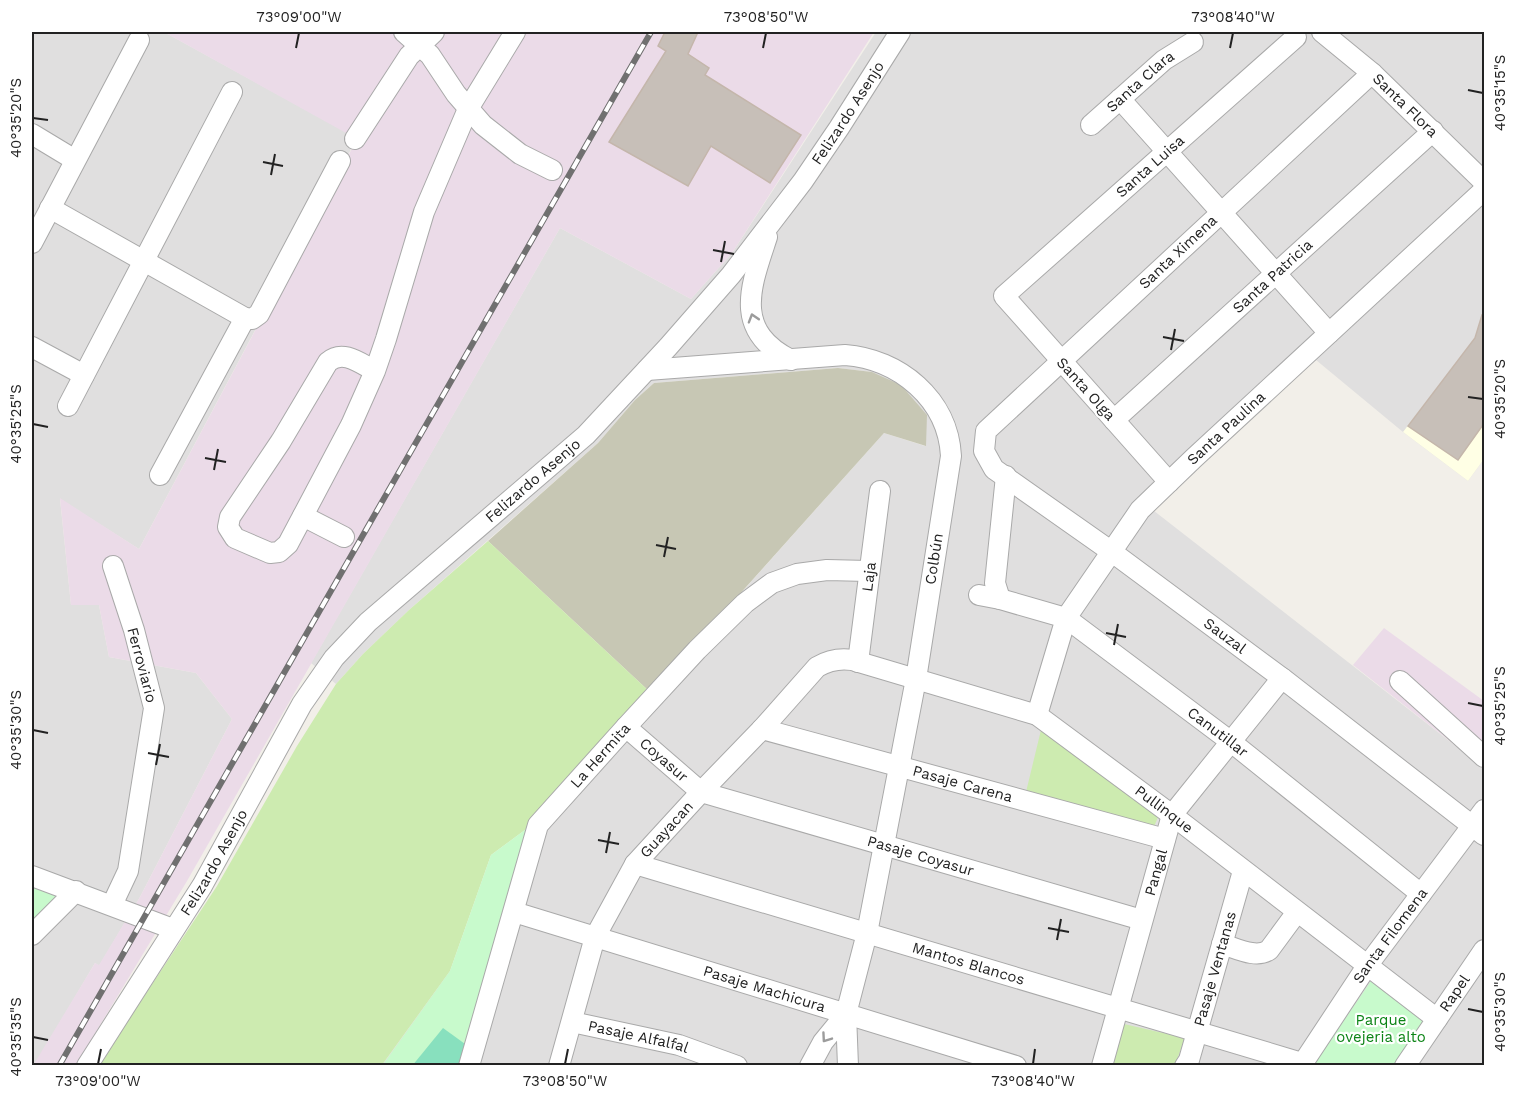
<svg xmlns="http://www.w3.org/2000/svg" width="1516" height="1097" viewBox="0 0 1516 1097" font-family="'Work Sans',sans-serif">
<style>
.residential{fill:#e0dfdf}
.industrial{fill:#ebdbe8}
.education{fill:#ffffe5}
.construction{fill:#c7c7b4}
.grass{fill:#cdebb0}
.park{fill:#c8facc}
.pitch{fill:#88e0be}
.building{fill:#c7bfb8;stroke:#c4b6ab;stroke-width:1.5}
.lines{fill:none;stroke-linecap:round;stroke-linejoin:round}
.minor-casing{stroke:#a9a9a9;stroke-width:22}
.minor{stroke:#fff;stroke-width:20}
.rail-casing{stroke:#707070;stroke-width:6}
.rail{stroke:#fff;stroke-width:4;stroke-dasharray:11;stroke-linecap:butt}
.oneway{stroke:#9c9c9c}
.ticks{fill:none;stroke:#222;stroke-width:2}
.labels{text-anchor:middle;stroke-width:4.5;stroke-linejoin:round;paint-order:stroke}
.street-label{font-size:15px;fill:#222;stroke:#fff}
.park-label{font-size:15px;fill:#0c8416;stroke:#fff}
.neatline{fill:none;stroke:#222;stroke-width:2}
.ticks-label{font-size:15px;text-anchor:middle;fill:#222}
</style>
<rect width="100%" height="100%" fill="#f2efe9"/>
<path class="residential" d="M32,32H164L357,138L139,549L60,499L71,605H99L109,657L196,673L232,719L140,897L99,966L95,963L34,1066L32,1065Z
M876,32H1484V459L1468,481L1403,432L1316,360L1149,507L1484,768V1065H382L450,971L537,821L884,433L925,446L872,372L838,368L654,383L635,400L598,443L409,610L363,654L336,684L311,663L560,228L691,299L732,253Z"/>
<path class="industrial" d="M164,32H874L732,253L691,299L560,228L187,881L76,1065L36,1066L34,1064L95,963L99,965L140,897L232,719L196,673L109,657L99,605H71L60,498L139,549L357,139Z
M1384,628L1484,701V768L1353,665Z"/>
<path class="education" d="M1484,314V459L1468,481L1403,432L1475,338L1481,319Z"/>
<path class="construction" d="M838,368L872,372L901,385L927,415L926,446L884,433L651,693L488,541L598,443L635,400L654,383Z"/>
<path class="grass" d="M488,541L651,693L537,821L491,855L450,971L382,1065L98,1066L217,886L297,746L336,684L363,654L409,610Z
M1041,730L1158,817L1154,827L1026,792Z
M1124,1024L1185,1038L1175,1065L1112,1066Z"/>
<path class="park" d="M537,821L463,1065L382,1066L450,971L491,855Z
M32,883L62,890L32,925Z
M1373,978L1429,1021L1398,1065L1313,1066Z"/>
<path class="pitch" d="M443,1028L472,1049L458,1065L412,1066Z"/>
<path class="building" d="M665,32H698L688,54L709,68L705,75L801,135L770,183L711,146L688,186L609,142L666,51L658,46Z
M1482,315L1485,316V422L1458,460L1408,426L1475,338Z"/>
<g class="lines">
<g class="minor-casing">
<g id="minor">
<path d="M404,32L430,55L456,94L483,125L520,154L552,170"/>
<path id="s1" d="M1322,32L1372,73L1484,182"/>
<path id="s2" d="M1372,73L986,431L984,451L994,469L1112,552L1282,678L1484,835"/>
<path d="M1120,99L1329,333"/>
<path id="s3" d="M1091,125L1164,60L1193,42"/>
<path d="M32,134L75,160"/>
<path d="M355,139L409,56L434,32"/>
<path d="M50,208L245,318L252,319L259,314L340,161"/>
<path d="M767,237C751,286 732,330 791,360"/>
<path d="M32,243L139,40"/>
<path d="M32,347L84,375"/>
<path d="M647,370L845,355C899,359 948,399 951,456L916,679L867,933L846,1014L848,1066"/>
<path d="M375,371C360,363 343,349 328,362L281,441L230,517L228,527L235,538L270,553L279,552L288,544L351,425L375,371L386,339L424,212L468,109L515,32"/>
<path d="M68,406L232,92"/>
<path id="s4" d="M1114,420L1433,131"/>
<path d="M160,475L245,318"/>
<path id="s5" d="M1169,482L1004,296L1296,37"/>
<path d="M303,516L344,537"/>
<path id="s6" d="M979,595L1000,599L1066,618L1230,741L1421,894"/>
<path d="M1000,599L995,583L1006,476"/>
<path id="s7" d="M858,662L880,491"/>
<path d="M1400,681L1484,757"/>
<path id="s8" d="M1037,715L1066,618L1140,510L1194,458L1484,190"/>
<path id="s9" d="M626,727L701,792L1142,920"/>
<path id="s10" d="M762,729L1165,839"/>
<path id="s11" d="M635,864L1302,1063"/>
<path d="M32,876L173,929"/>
<path d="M112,905L128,871L154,708L134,630L113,566"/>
<path id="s12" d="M514,912L1016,1066"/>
<path d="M32,935L76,891"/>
<path d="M1222,944C1236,948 1256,959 1269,950L1297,912"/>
<path id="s13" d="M572,1022L679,1045L737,1066"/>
<path id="s14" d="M87,1066L202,886L302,704L334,658L368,622L586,435L668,347L731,275L803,181L839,128L900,32"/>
<path id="s15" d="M469,1066L538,825L626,727L697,650L745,603L772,583L797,574L827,570L868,571"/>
<path id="s16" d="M559,1066L595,937L635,864L701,792L762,729L817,667C829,660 839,658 852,660L1037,715L1172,815L1437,1019"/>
<path d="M810,1066L823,1042L846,1014"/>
<path id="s17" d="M1102,1066L1172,815L1282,678"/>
<path id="s18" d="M1185,1066L1189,1060L1243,871"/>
<path id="s19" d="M1301,1066L1367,966L1484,810"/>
<path id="s20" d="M1405,1066L1484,950"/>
</g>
</g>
<use href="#minor" class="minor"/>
<g class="rail-casing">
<path id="rail" d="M59,1066L651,32"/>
</g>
<use href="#rail" class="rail"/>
</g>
<defs><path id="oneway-chevron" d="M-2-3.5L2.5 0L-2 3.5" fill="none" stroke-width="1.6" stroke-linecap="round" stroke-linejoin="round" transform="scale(1.5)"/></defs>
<g class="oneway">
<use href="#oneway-chevron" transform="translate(753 318) rotate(-107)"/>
<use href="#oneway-chevron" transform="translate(826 1038) rotate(125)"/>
</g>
<path class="ticks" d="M296,48L299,33M763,48L766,33M1230,48L1233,33M1468,90L1483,93M33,118L48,120M263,162L283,166M271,175L275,154M713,250L734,254M721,262L725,241M1163,337L1184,341M1171,350L1175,329M1468,397L1483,399M33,424L48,427M205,458L226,462M214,470L218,449M656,545L676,549M664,557L668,537M1106,633L1126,637M1114,645L1118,624M1468,703L1483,706M33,730L48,733M148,753L169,757M156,765L160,744M598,840L619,844M606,853L610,832M1048,928L1069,932M1057,940L1061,919M1468,1009L1483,1012M33,1037L48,1040M98,1064L101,1049M565,1064L568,1049M1033,1064L1035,1049"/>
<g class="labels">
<g class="street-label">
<text dy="5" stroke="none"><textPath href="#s3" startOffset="66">Santa Clara</textPath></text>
<text dy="5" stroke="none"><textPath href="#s1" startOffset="111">Santa Flora</textPath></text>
<text dy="5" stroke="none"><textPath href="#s14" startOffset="1230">Felizardo Asenjo</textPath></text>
<text dy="5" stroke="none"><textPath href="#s5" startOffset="444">Santa Luisa</textPath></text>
<text transform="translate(1178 252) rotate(-43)" y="5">Santa Ximena</text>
<text dy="5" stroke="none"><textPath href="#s4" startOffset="214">Santa Patricia</textPath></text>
<text transform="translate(1086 389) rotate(48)" y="5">Santa Olga</text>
<text dy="5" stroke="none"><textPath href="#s8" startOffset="351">Santa Paulina</textPath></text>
<text dy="5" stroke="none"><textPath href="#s14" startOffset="744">Felizardo Asenjo</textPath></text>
<text transform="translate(934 559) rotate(-81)" y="5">Colbún</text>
<text dy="5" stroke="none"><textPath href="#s7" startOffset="86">Laja</textPath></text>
<text dy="5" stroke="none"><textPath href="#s2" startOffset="852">Sauzal</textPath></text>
<text transform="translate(142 665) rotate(75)" y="5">Ferroviario</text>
<text dy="5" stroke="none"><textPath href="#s6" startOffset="280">Canutillar</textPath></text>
<text dy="5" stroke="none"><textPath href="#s15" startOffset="344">La Hermita</textPath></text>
<text dy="5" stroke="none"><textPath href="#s9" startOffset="50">Coyasur</textPath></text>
<text dy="5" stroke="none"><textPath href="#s10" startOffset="208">Pasaje Carena</textPath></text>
<text dy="5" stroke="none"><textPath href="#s16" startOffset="873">Pullinque</textPath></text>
<text dy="5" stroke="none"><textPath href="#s16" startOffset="264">Guayacan</textPath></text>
<text dy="5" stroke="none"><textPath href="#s9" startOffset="328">Pasaje Coyasur</textPath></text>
<text dy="5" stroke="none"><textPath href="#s14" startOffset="240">Felizardo Asenjo</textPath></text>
<text dy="5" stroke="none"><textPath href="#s17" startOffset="201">Pangal</textPath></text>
<text dy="5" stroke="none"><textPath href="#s19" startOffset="158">Santa Filomena</textPath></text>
<text dy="5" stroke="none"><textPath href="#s11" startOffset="348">Mantos Blancos</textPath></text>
<text dy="5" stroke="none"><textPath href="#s18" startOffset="102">Pasaje Ventanas</textPath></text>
<text dy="5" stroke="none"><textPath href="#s12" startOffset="262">Pasaje Machicura</textPath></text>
<text dy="5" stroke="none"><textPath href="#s20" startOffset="88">Rapel</textPath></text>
<text dy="5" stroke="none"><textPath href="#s13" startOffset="68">Pasaje Alfalfal</textPath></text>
</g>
<g class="park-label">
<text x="1381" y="1025">Parque<tspan x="1381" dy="17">ovejeria alto</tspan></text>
</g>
</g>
<rect width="1516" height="1097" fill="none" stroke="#ffffff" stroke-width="66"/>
<rect x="33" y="33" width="1450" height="1031" class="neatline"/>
<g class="ticks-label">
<text x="299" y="22">73°09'00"W</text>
<text x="766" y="22">73°08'50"W</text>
<text x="1233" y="22">73°08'40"W</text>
<text transform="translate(1500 93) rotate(-90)" y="5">40°35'15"S</text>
<text transform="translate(16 118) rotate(-90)" y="5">40°35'20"S</text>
<text transform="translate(1500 399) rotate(-90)" y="5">40°35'20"S</text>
<text transform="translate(16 424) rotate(-90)" y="5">40°35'25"S</text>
<text transform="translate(1500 706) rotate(-90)" y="5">40°35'25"S</text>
<text transform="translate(16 730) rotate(-90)" y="5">40°35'30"S</text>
<text transform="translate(1500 1012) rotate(-90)" y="5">40°35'30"S</text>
<text transform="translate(16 1037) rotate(-90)" y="5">40°35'35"S</text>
<text x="98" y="1086">73°09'00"W</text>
<text x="565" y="1086">73°08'50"W</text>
<text x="1033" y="1086">73°08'40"W</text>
</g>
</svg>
